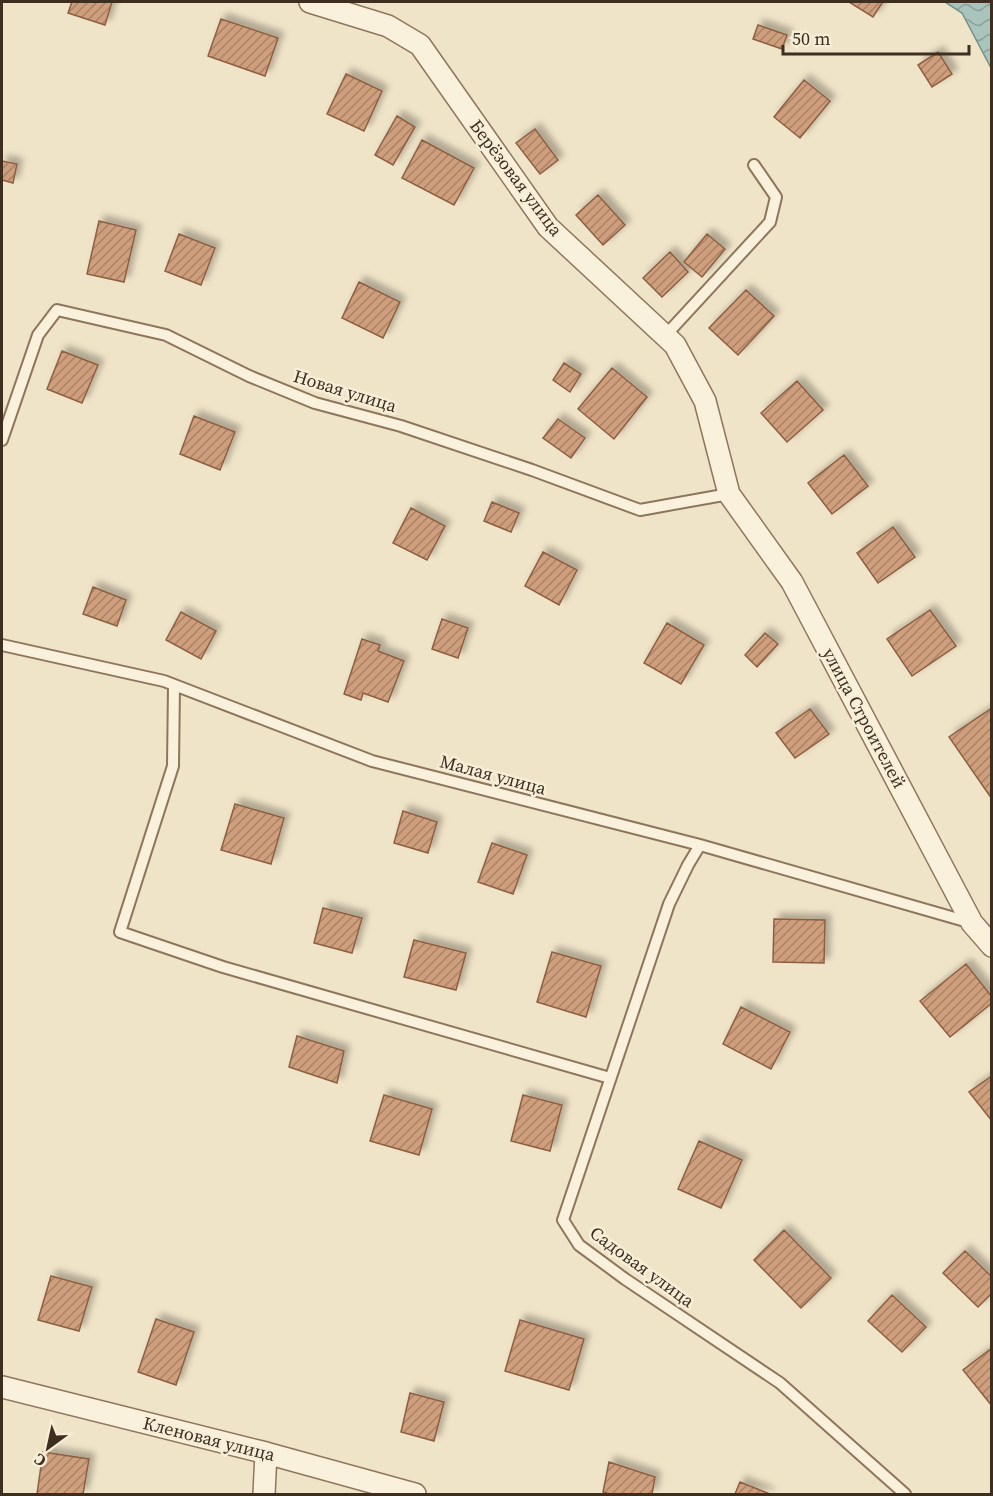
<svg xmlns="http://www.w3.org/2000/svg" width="993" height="1496" viewBox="0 0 993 1496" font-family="'Source Serif 4',serif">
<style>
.water{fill:url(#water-waves);stroke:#6f938a;stroke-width:1.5}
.building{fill:url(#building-hatch);stroke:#8d5f41;stroke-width:1.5;filter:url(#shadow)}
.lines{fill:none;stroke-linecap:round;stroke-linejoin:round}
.service-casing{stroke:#8d765c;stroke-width:14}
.minor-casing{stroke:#8d765c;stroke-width:24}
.service{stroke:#faf1dc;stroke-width:10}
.minor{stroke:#faf1dc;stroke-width:21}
.labels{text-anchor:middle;stroke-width:5;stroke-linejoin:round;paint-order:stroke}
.street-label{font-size:18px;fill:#3d2e20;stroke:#f7eed8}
</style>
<defs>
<pattern id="water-waves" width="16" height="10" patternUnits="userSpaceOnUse" patternTransform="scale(1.5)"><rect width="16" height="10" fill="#a9c4bc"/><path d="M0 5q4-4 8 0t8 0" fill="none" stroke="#8ba098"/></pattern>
<pattern id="building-hatch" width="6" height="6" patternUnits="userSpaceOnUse" patternTransform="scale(1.5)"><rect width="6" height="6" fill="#cf9f7d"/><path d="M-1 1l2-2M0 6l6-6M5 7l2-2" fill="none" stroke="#a98266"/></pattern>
<filter id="shadow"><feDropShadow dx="5.5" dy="-5.5" stdDeviation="3" flood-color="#0004"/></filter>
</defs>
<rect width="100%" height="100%" fill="#f0e4c8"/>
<path class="water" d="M945,2H991V68L962,13Z"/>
<path class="building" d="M72,2H112L105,25L68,13Z
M849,2H881L882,3L873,17Z
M221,19L278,38L265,76L208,56Z
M758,25L787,35L782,49L753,39Z
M938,52L952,74L932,87L918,65Z
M346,74L382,91L364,131L327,114Z
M804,80L830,101L800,138L774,117Z
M397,116L415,127L393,165L375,155Z
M535,129L558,160L540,174L516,143Z
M422,140L474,168L454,205L402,178Z
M2,161L17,164L13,183L2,180Z
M598,195L625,225L603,245L576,215Z
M99,221L136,230L124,282L87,274Z
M179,234L215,248L201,285L165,271Z
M707,234L725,249L702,277L684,262Z
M670,252L688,272L662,297L643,278Z
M359,282L400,302L383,338L342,318Z
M746,290L774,316L738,355L709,328Z
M62,351L98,365L82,403L47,389Z
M564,363L581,374L570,392L553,380Z
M612,368L647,397L614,439L578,409Z
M797,381L823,410L787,442L761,413Z
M194,416L235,432L220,470L180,454Z
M558,419L585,438L571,458L543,438Z
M844,455L868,486L832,514L808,483Z
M492,502L519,513L511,532L484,521Z
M411,508L445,526L427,560L393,543Z
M893,527L915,557L878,583L857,553Z
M543,552L577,570L559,605L525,586Z
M93,587L126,600L117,626L83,614Z
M930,610L956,646L912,676L887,639Z
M181,612L216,631L201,659L166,640Z
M442,619L468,628L458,658L432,649Z
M667,623L704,645L681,684L644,663Z
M765,633L778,644L757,667L745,655Z
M362,639L380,645L378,651L404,661L388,702L363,693L361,700L344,694Z
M992,708V799L949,737Z
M810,709L829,734L795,758L776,733Z
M235,804L284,818L271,864L221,850Z
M403,811L437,822L428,853L394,843Z
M492,843L527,855L513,894L478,882Z
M323,908L362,918L352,953L314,943Z
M774,919L825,920L824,963L773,962Z
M414,940L466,953L456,990L404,977Z
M552,952L601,966L586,1017L537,1002Z
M966,964L992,997V1003L950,1037L920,1001Z
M741,1007L790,1032L771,1069L723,1044Z
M297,1036L344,1051L337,1083L289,1067Z
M992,1076V1121L969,1092Z
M384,1095L432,1109L419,1155L370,1141Z
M523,1095L562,1105L550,1151L511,1141Z
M699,1141L742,1160L721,1208L678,1189Z
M784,1230L831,1278L801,1308L754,1260Z
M965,1251L992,1277V1293L978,1307L943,1273Z
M51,1276L92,1287L79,1331L38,1320Z
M892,1295L926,1327L902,1352L868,1321Z
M156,1319L194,1332L176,1385L138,1372Z
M520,1320L584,1339L569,1390L505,1371Z
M992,1348V1406L963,1370Z
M410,1393L444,1402L434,1441L401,1432Z
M43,1452L89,1459L83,1494H37Z
M609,1462L655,1477L652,1494H610L603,1492Z
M740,1482L770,1494H735Z"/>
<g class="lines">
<g class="service-casing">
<path id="service" d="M665,336L770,222L776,197L754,165
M2,440L38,335L57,310L166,335L249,376L315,403L401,426L532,470L640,510L729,494
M2,645L164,681L372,761L700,845L972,923
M174,686L173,766L120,932L223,967L610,1078
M700,845L688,865L669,904L563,1220L579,1245L625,1279L780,1383L905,1494"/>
</g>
<g class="minor-casing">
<path id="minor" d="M310,2L388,26L420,45L548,227L675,345L705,401L729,494L792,582L972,923L992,946
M2,1387L266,1453L415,1494
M264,1494L266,1453"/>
</g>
<use href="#service" class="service"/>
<use href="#minor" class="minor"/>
</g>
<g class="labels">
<g class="street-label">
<text transform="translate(516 178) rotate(53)" y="6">Берёзовая улица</text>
<text transform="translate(345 391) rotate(17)" y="6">Новая улица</text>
<text transform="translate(864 718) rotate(62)" y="6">улица Строителей</text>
<text transform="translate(493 775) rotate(15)" y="6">Малая улица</text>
<text transform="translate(642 1267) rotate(36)" y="6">Садовая улица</text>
<text transform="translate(209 1439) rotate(14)" y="6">Кленовая улица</text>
</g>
</g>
<rect width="993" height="1496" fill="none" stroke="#3d2e20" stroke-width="6"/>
<g transform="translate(48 1448) rotate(213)" stroke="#f7eed8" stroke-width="4.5" paint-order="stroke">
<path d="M0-4.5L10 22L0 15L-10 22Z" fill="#3d2e20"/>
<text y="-9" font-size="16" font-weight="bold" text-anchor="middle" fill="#3d2e20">С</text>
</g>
<path d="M783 45v9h186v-9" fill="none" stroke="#3d2e20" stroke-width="3"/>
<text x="792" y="45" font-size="18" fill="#3d2e20" stroke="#f7eed8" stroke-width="4.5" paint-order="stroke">50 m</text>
</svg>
